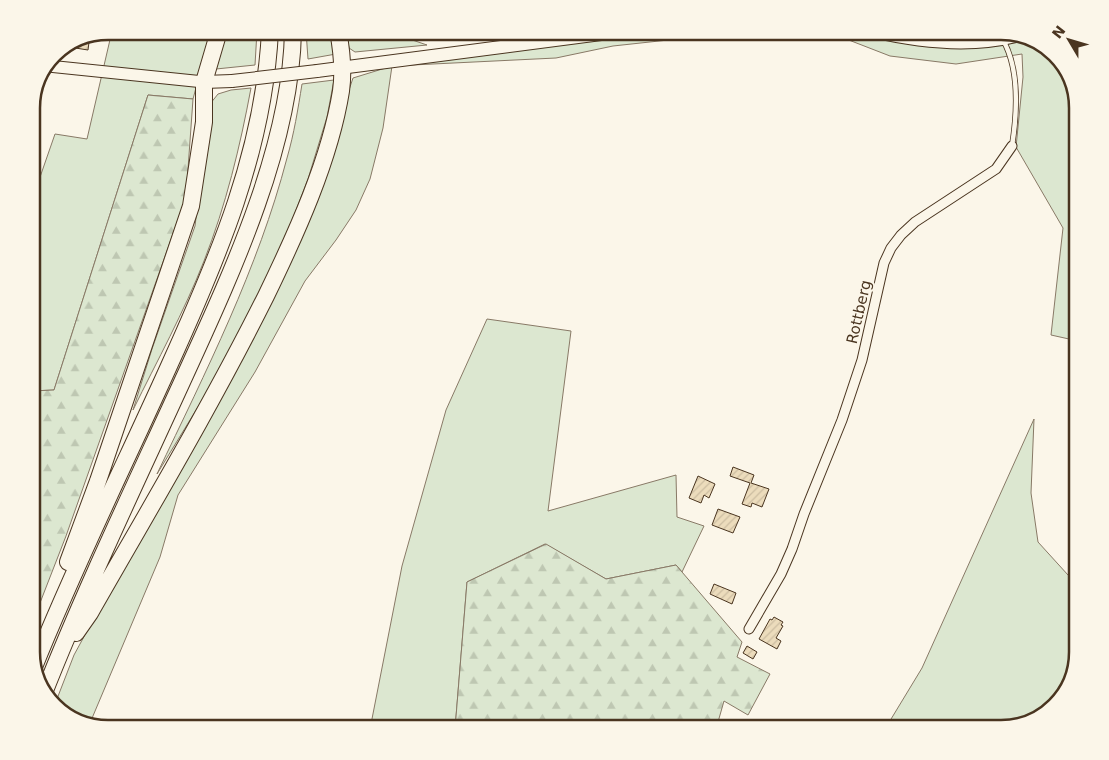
<svg xmlns="http://www.w3.org/2000/svg" width="1109" height="760" viewBox="0 0 1109 760" font-family="'DejaVu Sans',sans-serif">
<style>
.grass{fill:#dce7d0;stroke:#887966}
.forest{fill:url(#forest-firs);stroke:#887966}
.building{fill:url(#building-hatch);stroke:#4a3520}
.lines{fill:none;stroke-linecap:round;stroke-linejoin:round}
.service-casing{stroke:#4a3520;stroke-width:6}
.minor-casing{stroke:#4a3520;stroke-width:11}
.tertiary-casing{stroke:#4a3520;stroke-width:13}
.secondary-casing{stroke:#4a3520;stroke-width:14}
.motorway-casing{stroke:#4a3520;stroke-width:18}
.service{stroke:#fbf6e9;stroke-width:4.5}
.minor{stroke:#fbf6e9;stroke-width:9}
.tertiary{stroke:#fbf6e9;stroke-width:11}
.secondary{stroke:#fbf6e9;stroke-width:12}
.motorway{stroke:#fbf6e9;stroke-width:16}
.secondary-bridge-casing{stroke:#4a3520;stroke-width:14;stroke-linecap:butt}
.secondary-bridge{stroke:#fbf6e9;stroke-width:12}
.labels{text-anchor:middle;stroke-width:4;stroke-linejoin:round;paint-order:stroke}
.street-label{font-size:15px;fill:#4a3520;stroke:#fbf6e9}
.rim{fill:none;stroke:#4a3520;stroke-width:2.5}
</style>
<defs>
<pattern id="forest-firs" width="22" height="20" patternUnits="userSpaceOnUse" patternTransform="scale(1.25)"><rect width="22" height="20" fill="#dce7d0"/><path d="M5 1l3.5 6h-7zM16 11l3.5 6h-7z" fill="#bec7b2"/></pattern>
<pattern id="building-hatch" width="6" height="6" patternUnits="userSpaceOnUse" patternTransform="scale(1.25)"><rect width="6" height="6" fill="#ecdcbc"/><path d="M-1 1l2-2M0 6l6-6M5 7l2-2" fill="none" stroke="#ccbda1"/></pattern>
</defs>
<rect width="100%" height="100%" fill="#fbf6e9"/>
<path class="grass" d="M112,31H211L193,99L148,95L54,390L31,391V203L55,134L87,139Z
M225,31H257L255,65L216,69V61Z
M306,31H333L336,54L308,59Z
M346,31H386L427,45L355,52L349,48Z
M657,31H751L613,46L556,58L392,66L383,128L370,179L356,210L336,240L305,281L255,372L178,495L160,557L90,723L65,716L55,704L74,655L162,493L307,215L353,78L392,66Z
M772,31H843L889,40L1019,41L1026,39L1044,44L1070,74L1074,90L1070,227L1078,228V341L1051,335L1063,228L1016,147L1023,77L1022,54L956,64L890,56L841,37Z
M334,80L327,117L308,179L280,252L223,366L157,474C206,371 258,269 287,158C294,134 298,109 302,84Z
M251,88C240,147 226,205 204,261C184,312 157,361 133,410L152,349L195,226L210,104L218,94L231,90Z
M487,319L571,331L548,511L676,475L677,517L704,526L682,572L676,565L606,579L545,544L467,582L455,729H370L402,566L446,410Z
M1034,419L1031,493L1038,542L1078,586V652L1065,695L1035,721L1001,729H885L922,668Z"/>
<path class="forest" d="M148,95L193,99L186,197L66,536L31,626V391L54,390Z
M546,544L606,579L676,565L742,642L737,657L770,674L748,715L724,701L716,729H455L467,582Z"/>
<path class="building" d="M85,41L89,42L88,50L69,47Z
M733,467L754,475L751,483L769,489L762,507L752,503L751,507L742,504L750,483L730,476Z
M698,476L715,484L709,498L704,495L701,503L689,498Z
M718,509L740,517L733,533L712,525Z
M714,584L736,593L732,604L710,594Z
M774,617L783,622L781,625L783,626L776,638L781,641L777,649L759,639L770,619L772,620Z
M747,646L757,652L753,659L743,653Z"/>
<g class="lines">
<g class="service-casing">
<path id="service" d="M1003,40C1020,70 1017,114 1012,146"/>
</g>
<g class="minor-casing">
<path id="minor" d="M987,31L989,33
M749,629L781,574L792,549L804,514L842,420L862,360L884,263L891,248L901,235L915,222L996,169L1012,146"/>
</g>
<g class="tertiary-casing">
<path id="tertiary" d="M48,66L204,82"/>
</g>
<g class="secondary-casing">
<path id="secondary" d="M872,31C919,42 969,48 1016,36
M317,71L624,31
M204,82L232,81"/>
</g>
<g class="motorway-casing">
<path id="motorway" d="M68,562L98,481L191,206L204,122V82L219,31
M76,633L90,613C150,508 212,404 266,296C296,234 330,160 341,91C344,70 342,52 338,31
M34,667C75,565 124,466 169,366C218,258 264,151 270,31
M44,693C86,587 135,485 182,382C230,277 291,148 293,31"/>
</g>
<use href="#service" class="service"/>
<use href="#minor" class="minor"/>
<use href="#tertiary" class="tertiary"/>
<use href="#secondary" class="secondary"/>
<use href="#motorway" class="motorway"/>
<g class="secondary-bridge-casing">
<path id="secondary-bridge" d="M232,81L317,71"/>
</g>
<use href="#secondary-bridge" class="secondary-bridge"/>
</g>
<g class="labels">
<g class="street-label">
<text transform="translate(859 312) rotate(-77)" y="5">Rottberg</text>
</g>
</g>
<path d="M0 0H1109V760H0ZM108 40H1001A68 68 0 0 1 1069 108V652A68 68 0 0 1 1001 720H108A68 68 0 0 1 40 652V108A68 68 0 0 1 108 40Z" fill="#fbf6e9" fill-rule="evenodd"/>
<path class="rim" d="M108 40H1001A68 68 0 0 1 1069 108V652A68 68 0 0 1 1001 720H108A68 68 0 0 1 40 652V108A68 68 0 0 1 108 40Z"/>
<g transform="translate(1069 40) rotate(308)" stroke="#fbf6e9" stroke-width="4" paint-order="stroke">
<path d="M0-4L9 19L0 12L-9 19Z" fill="#4a3520"/>
<text y="-8" font-size="14" font-weight="bold" text-anchor="middle" fill="#4a3520">N</text>
</g>
</svg>
